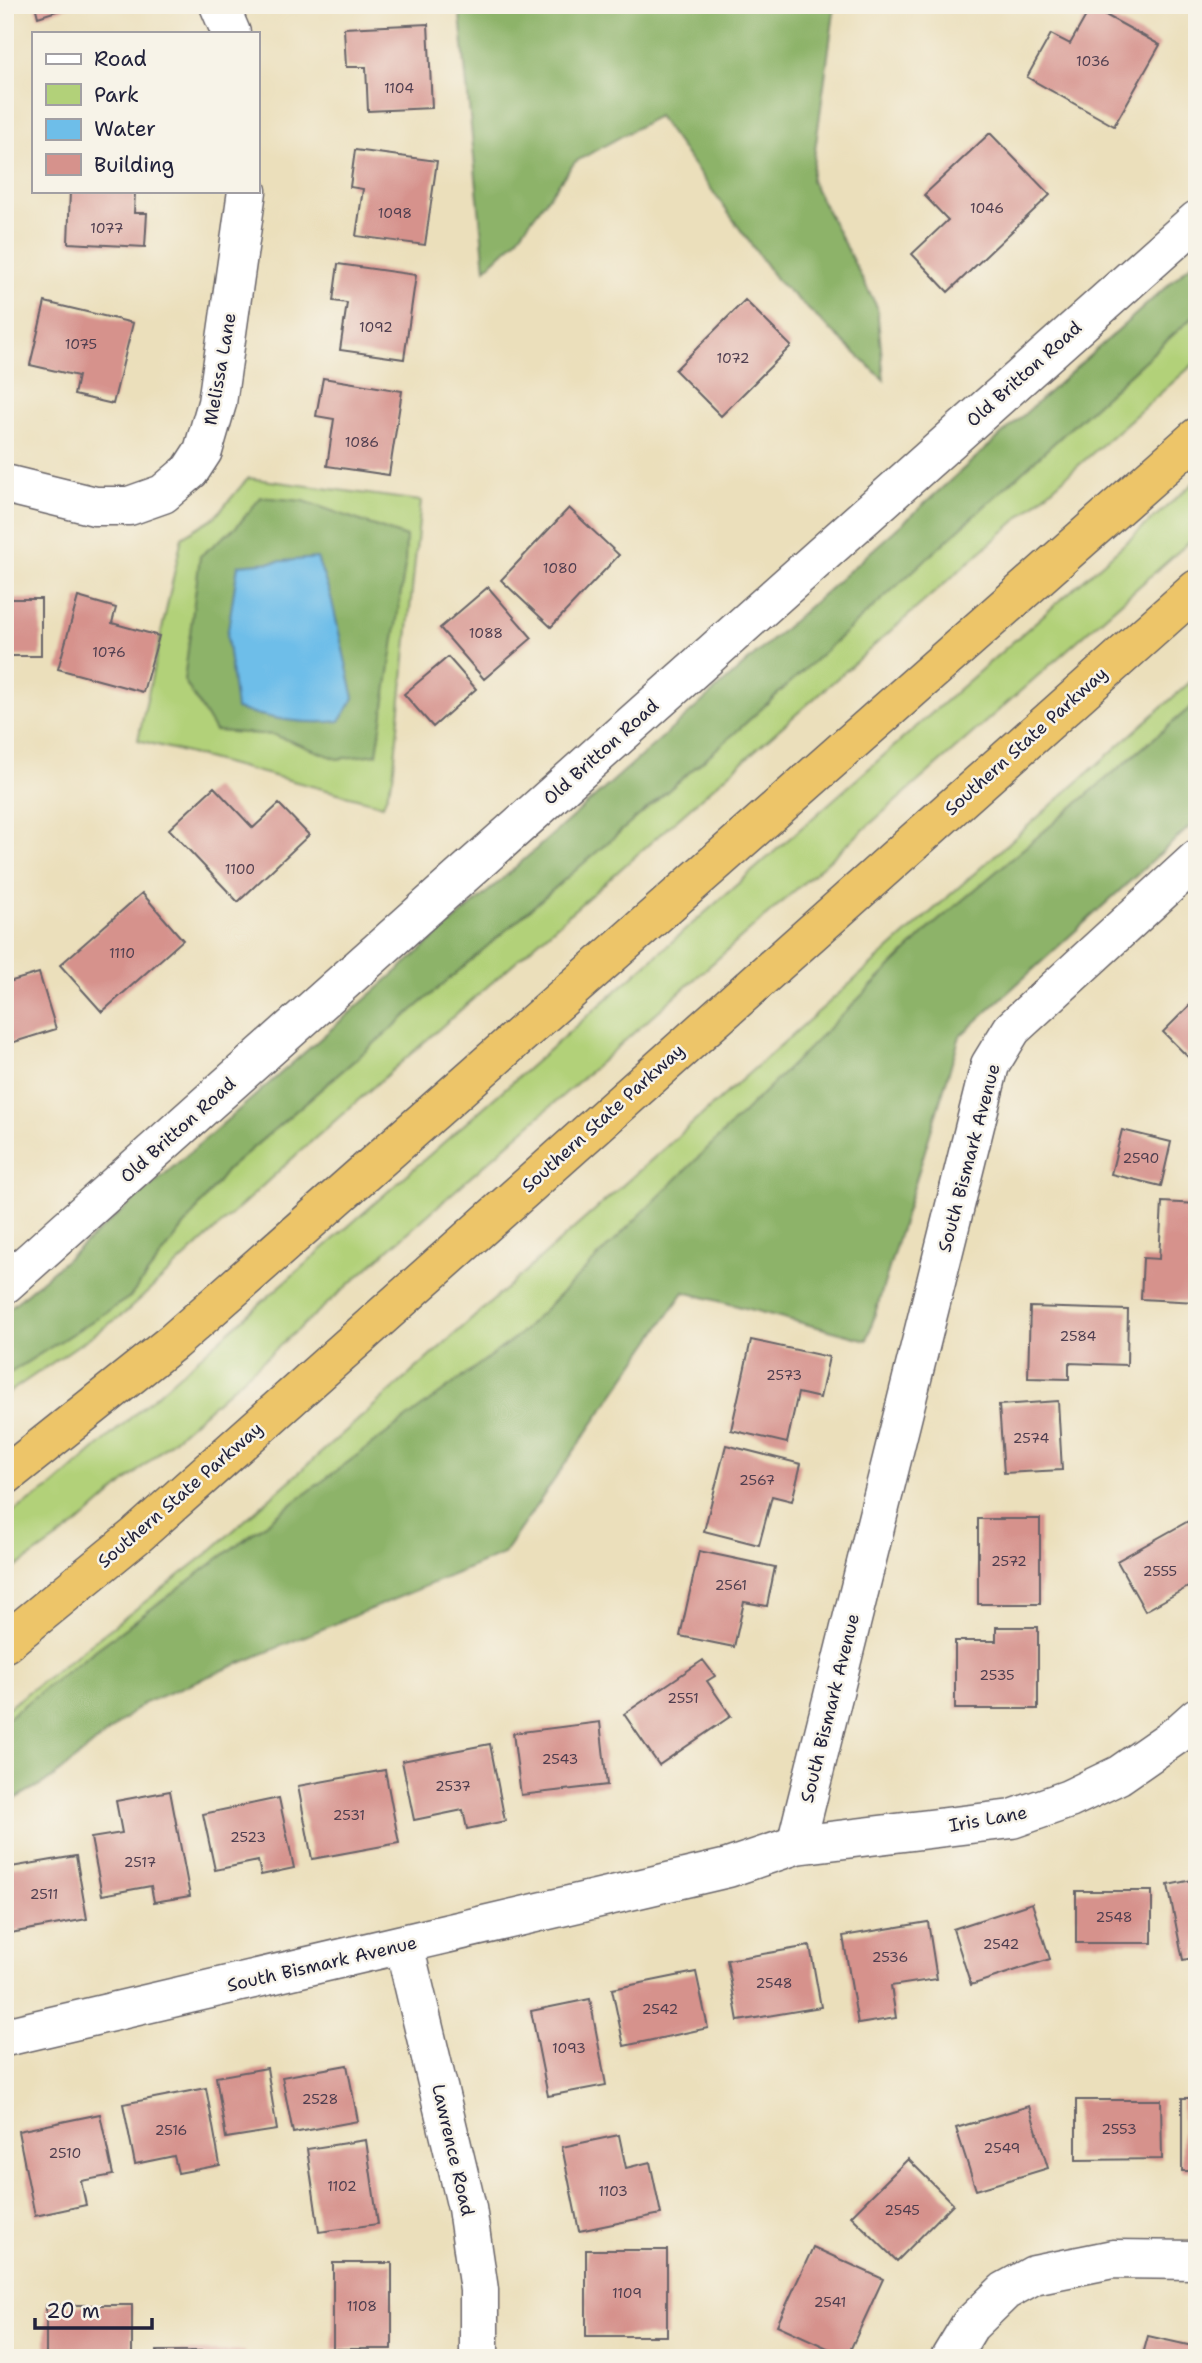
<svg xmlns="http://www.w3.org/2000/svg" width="1202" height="2363" viewBox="0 0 1202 2363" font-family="'Shantell Sans',sans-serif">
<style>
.green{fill:#b2d179;stroke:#6a7a5a;stroke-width:2}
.forest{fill:#8db369;stroke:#586a52;stroke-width:2}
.water{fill:#6ebee9;stroke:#487092;stroke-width:2}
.building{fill:#d6928c}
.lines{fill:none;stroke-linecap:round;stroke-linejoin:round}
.minor-casing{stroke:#686468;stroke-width:41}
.motorway-casing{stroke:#686468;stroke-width:41}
.minor{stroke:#fff;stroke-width:38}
.motorway{stroke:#edc569;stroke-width:38}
.labels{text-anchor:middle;stroke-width:5;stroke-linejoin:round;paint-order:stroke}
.number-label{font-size:14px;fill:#4f3e4f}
.street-label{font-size:18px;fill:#22223b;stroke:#f7f3e8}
</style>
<rect width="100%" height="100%" fill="#f7f3e8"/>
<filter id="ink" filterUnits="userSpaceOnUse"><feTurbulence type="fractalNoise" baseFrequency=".0143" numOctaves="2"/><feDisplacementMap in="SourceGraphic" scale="14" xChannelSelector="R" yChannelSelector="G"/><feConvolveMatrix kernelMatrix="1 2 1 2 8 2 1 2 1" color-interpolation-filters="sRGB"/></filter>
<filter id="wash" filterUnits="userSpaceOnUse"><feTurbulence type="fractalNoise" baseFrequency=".00686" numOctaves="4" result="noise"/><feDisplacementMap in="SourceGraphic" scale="28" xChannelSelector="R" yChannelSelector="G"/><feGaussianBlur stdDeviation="1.57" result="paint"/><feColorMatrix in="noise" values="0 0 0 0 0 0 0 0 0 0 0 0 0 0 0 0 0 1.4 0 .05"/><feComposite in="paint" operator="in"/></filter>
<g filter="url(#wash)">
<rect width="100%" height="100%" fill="#ebdfbb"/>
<path class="green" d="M1197,313V361L296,1155L125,1313L5,1395V1376L130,1297L227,1170L728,739Z
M248,478L421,501L393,777L383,805L138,740L182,537L216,516Z
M1197,480V535L78,1524L5,1575V1517L53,1486Z
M1197,676V702L932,926L521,1334L62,1675L5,1720V1710L207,1554Z"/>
<path class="forest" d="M459,5H835L811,180L877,307L884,380L777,280L658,116L575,162L515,241L485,269Z
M1197,259V313L728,739L227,1170L130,1297L5,1376V1312C407,967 803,614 1197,259Z
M261,497L304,501L406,537L405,565L377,754L337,759L274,735L215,731L184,680L200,556L237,526Z
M1197,702V820L960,1036L867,1340L684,1292L503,1554L144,1703L51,1779L5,1804V1720L62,1675L520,1334L932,926Z"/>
<path class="water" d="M317,558L331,597L354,698L340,721C303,725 272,719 236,709L227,636L238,565Z"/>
<g id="blocks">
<path class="building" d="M35,5H72V6L38,17Z
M1091,7L1160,45L1114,126L1027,77L1051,34L1070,44Z
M428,24L432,108L368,111L366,67H346L344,28Z
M990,133L1050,195L948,292L912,254L948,220L924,195Z
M355,150L437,161L425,245L356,236L363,189L350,187Z
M70,191H135L134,213H147L145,247L68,243Z
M338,264L416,275L404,359L340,350L347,303L333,301Z
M745,300L791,346L721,416L675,370Z
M45,302L133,323L113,404L74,395L78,376L30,365Z
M323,378L402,391L389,475L327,466L334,419L316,416Z
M569,508L619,555L551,627L501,580Z
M488,587L532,638L484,679L440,628Z
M78,597L116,608L112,623L159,636L143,692L58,669Z
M5,599H41V656H5Z
M448,657L476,689L433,727L404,694Z
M214,787L253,828L279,804L309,835L238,902L169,829Z
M142,893L183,940L102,1012L60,965Z
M39,973L56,1029L5,1045V983Z
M1197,998V1066L1163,1032Z
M1122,1130L1171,1142L1161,1186L1111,1174Z
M1162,1202L1197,1204V1302L1141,1299L1143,1258L1159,1259Z
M1030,1307L1128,1310L1127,1365L1069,1363V1379L1028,1378Z
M751,1340L829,1357L820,1398L798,1393L787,1443L731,1430Z
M1058,1401L1062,1470L1004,1473L999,1405Z
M726,1445L801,1464L792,1501L772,1496L759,1545L704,1531Z
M978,1519H1040V1604H978Z
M1192,1519L1197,1527V1582L1145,1611L1117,1561Z
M699,1551L775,1567L767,1606L744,1602L734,1647L680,1636Z
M996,1627H1038V1709H955V1641H996Z
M703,1660L715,1676L707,1681L731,1716L659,1765L624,1714Z
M600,1722L607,1785L521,1795L513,1733Z
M490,1744L505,1821L467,1829L463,1810L414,1820L402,1761Z
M385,1770L399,1843L312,1859L298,1786Z
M170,1791L190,1896L154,1902L151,1886L102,1895L91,1838L122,1833L116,1801Z
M279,1798L294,1868L261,1875L258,1861L215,1870L203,1814Z
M76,1856L87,1919L5,1934V1868Z
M1197,1879V1957L1183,1960L1168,1885Z
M1076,1891H1152V1943H1076Z
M1032,1903L1050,1959L971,1985L953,1929Z
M928,1922L937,1979L891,1986L896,2018L858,2024L843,1936Z
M810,1946L821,2007L738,2021L727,1960Z
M696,1972L708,2028L624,2046L612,1989Z
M590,1999L606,2085L548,2096L531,2011Z
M347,2065L358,2121L293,2133L282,2077Z
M267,2068L277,2130L226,2138L216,2077Z
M206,2088L220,2165L178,2173L174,2156L135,2164L123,2104Z
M1182,2098H1197V2171H1182Z
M1076,2100H1161L1162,2159L1076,2160Z
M1029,2106L1048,2168L976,2190L956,2128Z
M100,2114L113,2175L81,2181L86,2205L35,2216L18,2131Z
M619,2135L626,2168L650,2162L661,2214L579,2231L562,2147Z
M366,2140L378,2224L319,2232L307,2149Z
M908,2159L953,2204L897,2261L851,2216Z
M813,2247L883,2279L847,2357L777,2325Z
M586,2250H667V2336H586Z
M333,2263H392V2349H333Z
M46,2305H132V2358H46Z
M1148,2336L1197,2347V2358H1142Z
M157,2351H244V2358H157Z"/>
</g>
</g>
<g filter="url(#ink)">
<use href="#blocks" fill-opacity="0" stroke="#686468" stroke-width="2"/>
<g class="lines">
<g class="minor-casing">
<path id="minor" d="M219,5L231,33
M5,484L95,506H129L163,494L190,471L203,451L217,403L247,191
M5,1284L1197,220
M796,1845L1012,1819L1069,1799L1119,1775L1178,1734L1197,1717
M404,1945L467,2208L479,2290V2358
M5,2037L728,1868L796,1845L990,1065L1012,1029L1197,859
M950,2358L970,2325L1005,2291L1034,2275L1113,2259L1197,2260"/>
</g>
<g class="motorway-casing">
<path id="motorway" d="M5,1476L173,1342L1197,437
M5,1643L137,1535L1197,589"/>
</g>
<use href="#minor" class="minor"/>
<use href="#motorway" class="motorway"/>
</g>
</g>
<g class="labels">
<g class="number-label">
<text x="1093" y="66">1036</text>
<text x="399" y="93">1104</text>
<text x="987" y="213">1046</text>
<text x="395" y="218">1098</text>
<text x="107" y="233">1077</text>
<text x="376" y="332">1092</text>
<text x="81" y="349">1075</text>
<text x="733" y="363">1072</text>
<text x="362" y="447">1086</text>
<text x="560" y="573">1080</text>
<text x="486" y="638">1088</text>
<text x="109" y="657">1076</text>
<text x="240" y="874">1100</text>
<text x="122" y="958">1110</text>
<text x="1141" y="1163">2590</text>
<text x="1078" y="1341">2584</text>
<text x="784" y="1380">2573</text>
<text x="1031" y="1443">2574</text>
<text x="757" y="1485">2567</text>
<text x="1009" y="1566">2572</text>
<text x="1160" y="1576">2555</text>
<text x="731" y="1590">2561</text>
<text x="997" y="1680">2535</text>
<text x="683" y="1703">2551</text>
<text x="560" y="1764">2543</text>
<text x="453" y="1791">2537</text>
<text x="349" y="1820">2531</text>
<text x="248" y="1842">2523</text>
<text x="140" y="1867">2517</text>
<text x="44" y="1899">2511</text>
<text x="1114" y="1922">2548</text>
<text x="1001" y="1949">2542</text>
<text x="890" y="1962">2536</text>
<text x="774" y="1988">2548</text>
<text x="660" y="2014">2542</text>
<text x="569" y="2053">1093</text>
<text x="320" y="2104">2528</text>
<text x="1119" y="2134">2553</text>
<text x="171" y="2135">2516</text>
<text x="1002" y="2153">2549</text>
<text x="65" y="2158">2510</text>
<text x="342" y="2191">1102</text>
<text x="613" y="2196">1103</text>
<text x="902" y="2215">2545</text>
<text x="627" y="2298">1109</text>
<text x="830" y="2307">2541</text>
<text x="362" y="2311">1108</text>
</g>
<g class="street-label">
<text transform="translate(220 369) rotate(-80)" y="6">Melissa Lane</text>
<text transform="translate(1024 374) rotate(-42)" y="6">Old Britton Road</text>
<text transform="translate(1026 741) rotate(-42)" y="6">Southern State Parkway</text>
<text transform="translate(601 752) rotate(-42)" y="6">Old Britton Road</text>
<text transform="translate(603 1118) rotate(-42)" y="6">Southern State Parkway</text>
<text transform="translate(178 1130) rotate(-42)" y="6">Old Britton Road</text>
<text transform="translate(969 1158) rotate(-75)" y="6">South Bismark Avenue</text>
<text transform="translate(180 1495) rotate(-41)" y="6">Southern State Parkway</text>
<text transform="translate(830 1708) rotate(-76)" y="6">South Bismark Avenue</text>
<text transform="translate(988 1819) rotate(-10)" y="6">Iris Lane</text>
<text transform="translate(322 1964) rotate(-13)" y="6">South Bismark Avenue</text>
<text transform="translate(453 2150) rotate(77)" y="6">Lawrence Road</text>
</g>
</g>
<rect width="1202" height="2363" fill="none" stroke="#f7f3e8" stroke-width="28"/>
<rect x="32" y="32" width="228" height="161" fill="#f7f3e8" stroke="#a29fa3" stroke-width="2"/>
<rect x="46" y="54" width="35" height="10" fill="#ffffff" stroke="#a29fa3" stroke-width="2"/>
<text x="94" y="66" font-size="21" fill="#22223b">Road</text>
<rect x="46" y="84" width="35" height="21" fill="#b2d179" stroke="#a29fa3" stroke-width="2"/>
<text x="94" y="102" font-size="21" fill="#22223b">Park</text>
<rect x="46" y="119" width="35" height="21" fill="#6ebee9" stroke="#a29fa3" stroke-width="2"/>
<text x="94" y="136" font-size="21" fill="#22223b">Water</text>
<rect x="46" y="154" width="35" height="21" fill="#d6928c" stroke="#a29fa3" stroke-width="2"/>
<text x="94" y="172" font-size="21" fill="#22223b">Building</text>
<path d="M35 2318v10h117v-10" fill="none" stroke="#22223b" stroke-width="3.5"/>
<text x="46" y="2318" font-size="21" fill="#22223b" stroke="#f7f3e8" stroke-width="5" paint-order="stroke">20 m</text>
</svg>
